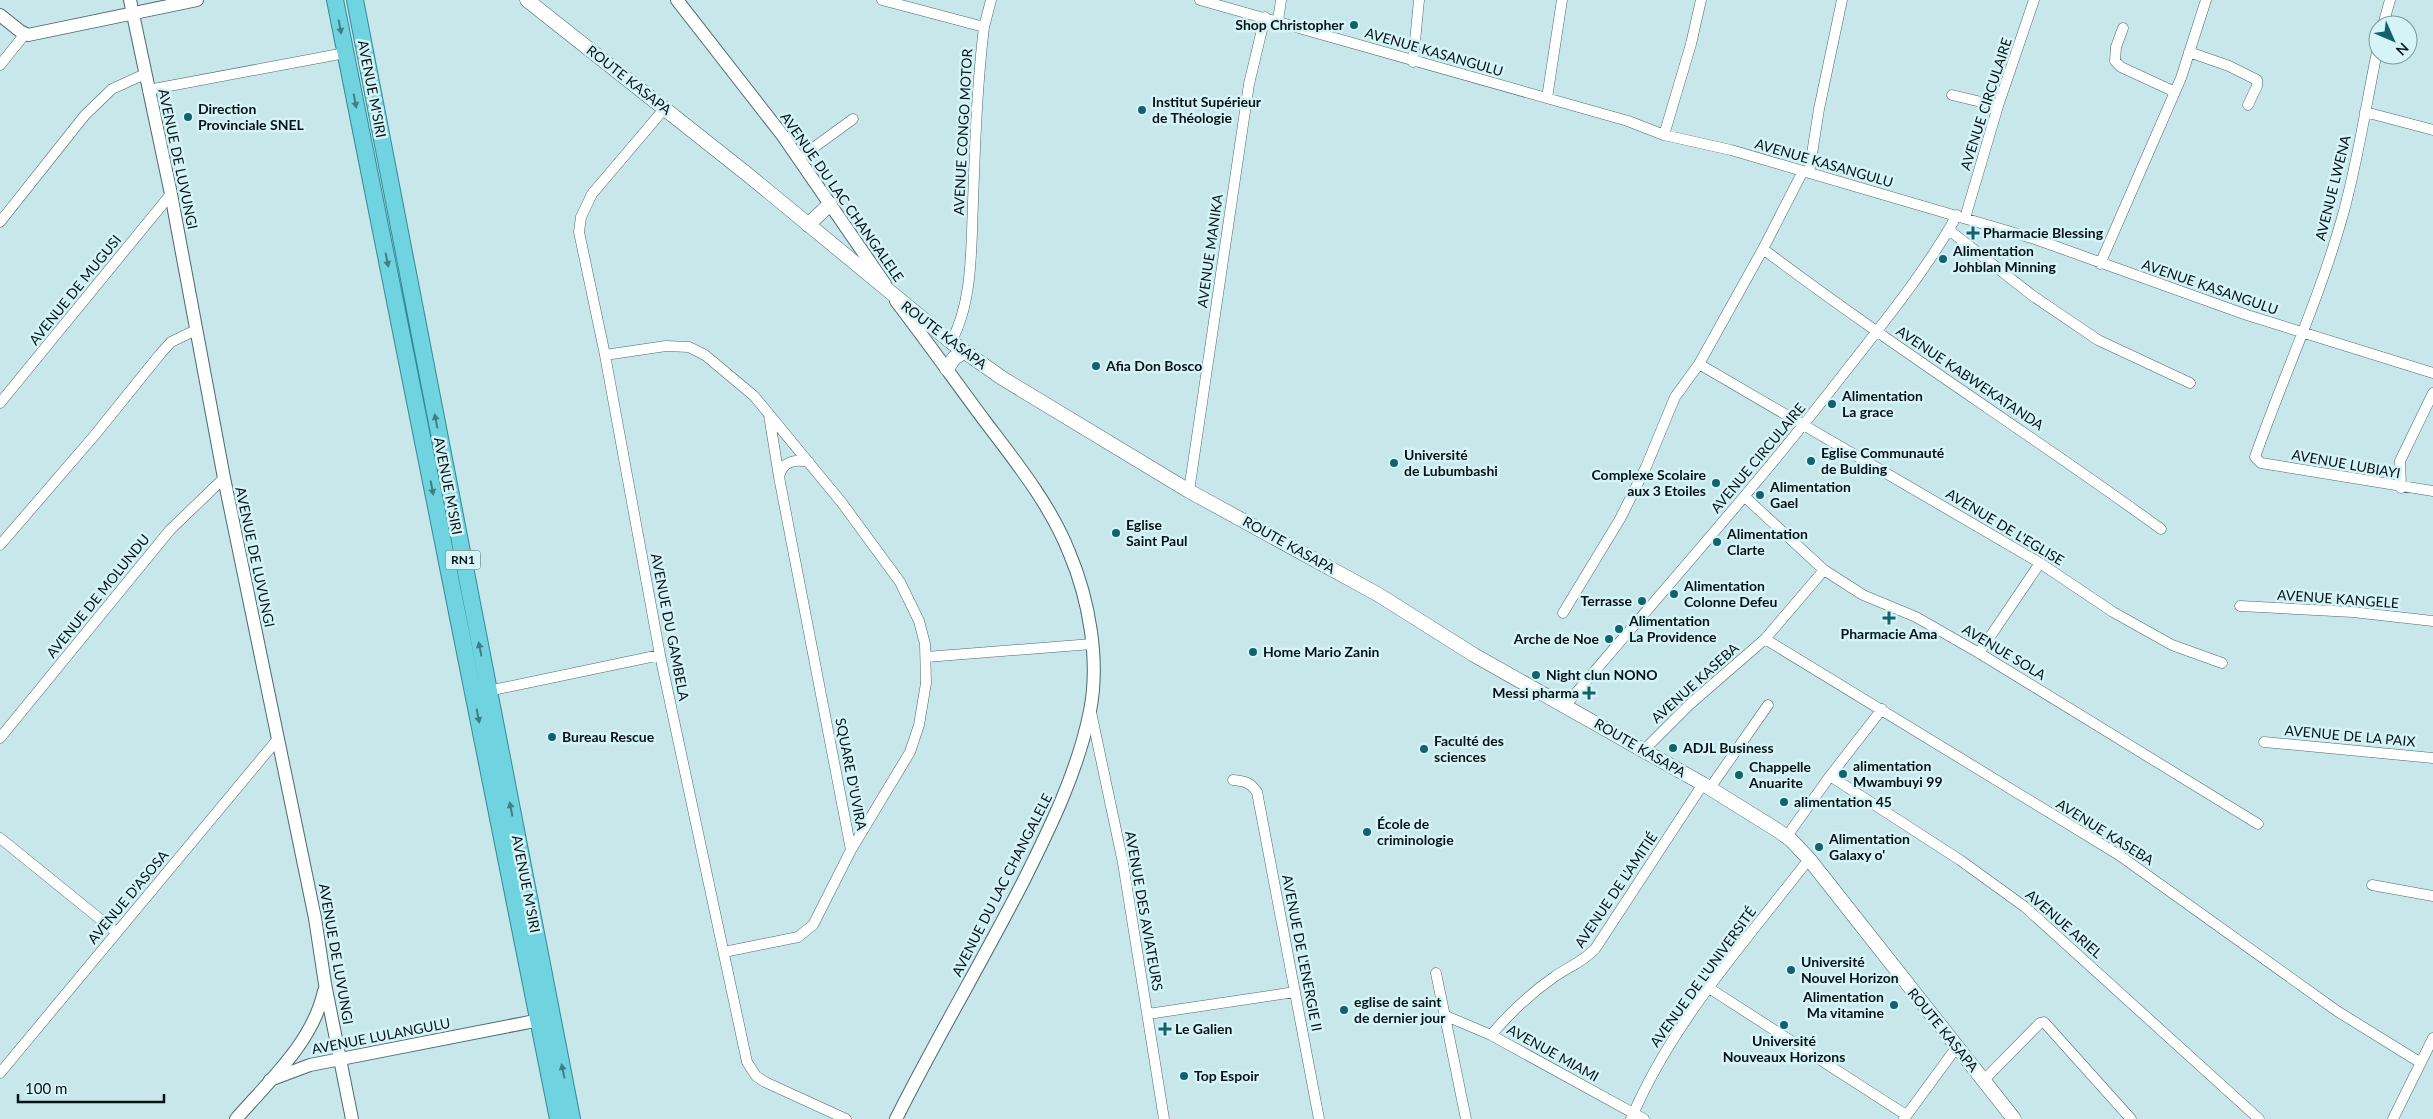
<svg xmlns="http://www.w3.org/2000/svg" width="2433" height="1119" viewBox="0 0 2433 1119" font-family="Lato,sans-serif">
<style>
.lines{fill:none;stroke-linecap:round;stroke-linejoin:round}
.minor-casing{stroke:#4d696d;stroke-width:11}
.tertiary-casing{stroke:#4d696d;stroke-width:14}
.secondary-casing{stroke:#4d696d;stroke-width:15}
.trunk-casing{stroke:#348a94;stroke-width:18}
.minor{stroke:#fff;stroke-width:10}
.tertiary{stroke:#fff;stroke-width:12}
.secondary{stroke:#fff;stroke-width:14}
.trunk{stroke:#70d4e0;stroke-width:16}
.oneway{fill:#417d85}
.poi-dot{fill:#13626b;stroke:#d4f4f8;stroke-width:2}
.labels{text-anchor:middle;stroke-width:5;stroke-linejoin:round;paint-order:stroke}
.shield{fill:#d4f4f8;stroke:#455659;stroke-width:1}
.shield-label{font-size:12px;font-weight:bold;fill:#081315}
.poi-label{font-size:14px;font-weight:bold;fill:#081315;stroke:#d4f4f8;text-anchor:start}
.street-label{font-size:14px;fill:#081315;stroke:#d4f4f8}
</style>
<rect width="100%" height="100%" fill="#c7e7eb"/>
<g class="lines">
<g class="minor-casing">
<path id="minor" d="M882,0L984,27C977,85 975,144 973,203C971,248 973,302 951,342
M1200,0L1628,121L1664,135L1731,150L2035,239L2247,315L2433,373
M1278,21L1281,0
M2383,25L2390,0
M984,27L991,0
M2123,28L2116,47L2115,61L2121,67L2175,92
M2378,47C2366,104 2358,162 2342,218C2319,300 2283,377 2255,457L2261,463L2433,491
M2189,52L2229,66L2257,80V86L2248,105
M1413,62L1419,0
M0,65L25,34
M148,90L345,53
M1952,95L1998,106
M1547,98L1562,0
M665,108L592,194L581,217L579,232L605,355L660,655L747,1062L756,1076L765,1082L846,1119
M2365,112L2433,130
M1664,135L1691,44L1701,0
M798,159L853,119
M1809,173L1819,109L1842,0
M1965,218L1998,106L2034,0
M0,222L85,115L112,89L145,74
M1949,230L2033,296L2098,340L2190,383
M1763,249C1893,347 2030,434 2161,529
M2100,264L2181,78L2206,0
M605,355L666,346L689,347L705,355L754,396L842,503L900,582L919,621L925,644L926,683L919,725L910,752L851,850L813,925L798,937L724,952
M1699,364L2040,563L2113,612L2172,645L2222,663
M0,403L171,194
M769,415L779,477L851,850
M779,477C782,461 795,459 809,462
M2401,488L2400,461L2433,393
M1189,491L1249,84L1265,17
M1745,497L1824,570L1863,595L1916,617L1979,653L2258,824
M0,545L94,436L161,353L171,342L196,330
M2240,606L2353,612L2433,621
M1563,613L1620,519L1646,467L1675,397L1699,364L1763,249L1803,171
M1765,639L2119,855L2337,1011L2421,1063
M1979,653L2040,563
M926,657L1092,644
M488,691L660,655
M1565,706C1659,595 1756,487 1845,372C1884,322 1926,271 1957,215
M1091,712L1123,863L1164,1119
M0,738L170,530L224,478
M2264,742L2433,758
M1644,750L1689,705L1765,639L1824,570
M1830,776L1960,860L2025,907L2259,1119
M1233,780C1244,781 1250,782 1257,792L1319,1119
M1710,788L1768,705
M1787,836L1830,776L1882,709
M0,838L116,932
M2372,885L2433,896
M1436,973L1466,1119
M1709,988L1906,1115
M1148,1014L1295,992
M1446,1016L1491,1035L1644,1119
M1491,1035C1509,1014 1531,993 1554,977C1568,967 1583,962 1595,949L1703,784
M0,1073L277,740
M1983,1081L2040,1023L2044,1022L2131,1119
M1631,1119C1672,1022 1745,942 1809,859
M1904,1119L1956,1048
M2393,1119L2433,1038"/>
</g>
<g class="tertiary-casing">
<path id="tertiary" d="M130,0L171,194L224,478L315,918L325,984L352,1119
M677,0L783,136L885,284
M0,15L20,31L28,35L197,0
M270,1080L310,1065L545,1019
M236,1119C269,1081 313,1042 324,991
M896,1119C936,1039 982,962 1023,882C1050,828 1078,771 1090,711C1100,660 1089,599 1069,552C1050,504 1015,461 984,420C955,381 926,340 896,301"/>
</g>
<g class="secondary-casing">
<path id="secondary" d="M527,0L747,174L951,342L1002,378L1189,491L1379,595L1474,655L1703,784L1777,830L1791,840L1809,859L2014,1119
M808,225L830,204
M947,369L954,358L964,352"/>
</g>
<g class="trunk-casing">
<path id="trunk" d="M335,0L558,1119
M355,0L572,1119"/>
</g>
<use href="#minor" class="minor"/>
<use href="#tertiary" class="tertiary"/>
<use href="#secondary" class="secondary"/>
<use href="#trunk" class="trunk"/>
</g>
<defs><path id="oneway-solid" d="M-6-.8H1V-3.2L6.5 0L1 3.2V.8H-6Z" transform="scale(1.25)"/></defs>
<g class="oneway">
<use href="#oneway-solid" transform="translate(340 27) rotate(79)"/>
<use href="#oneway-solid" transform="translate(355 101) rotate(79)"/>
<use href="#oneway-solid" transform="translate(387 260) rotate(79)"/>
<use href="#oneway-solid" transform="translate(436 421) rotate(-101)"/>
<use href="#oneway-solid" transform="translate(432 488) rotate(79)"/>
<use href="#oneway-solid" transform="translate(480 649) rotate(-101)"/>
<use href="#oneway-solid" transform="translate(478 716) rotate(79)"/>
<use href="#oneway-solid" transform="translate(511 809) rotate(-101)"/>
<use href="#oneway-solid" transform="translate(563 1071) rotate(-102)"/>
</g>
<g class="poi-dot">
<circle cx="1354" cy="25" r="5"/>
<circle cx="1142" cy="110" r="5"/>
<circle cx="188" cy="117" r="5"/>
<path d="M1970.5 225.5h5v5h5v5h-5v5h-5v-5h-5v-5h5z"/>
<circle cx="1943" cy="259" r="5"/>
<circle cx="1096" cy="366" r="5"/>
<circle cx="1832" cy="404" r="5"/>
<circle cx="1811" cy="461" r="5"/>
<circle cx="1394" cy="463" r="5"/>
<circle cx="1716" cy="483" r="5"/>
<circle cx="1760" cy="495" r="5"/>
<circle cx="1116" cy="533" r="5"/>
<circle cx="1717" cy="542" r="5"/>
<circle cx="1674" cy="594" r="5"/>
<circle cx="1642" cy="601" r="5"/>
<path d="M1886.5 610.5h5v5h5v5h-5v5h-5v-5h-5v-5h5z"/>
<circle cx="1619" cy="629" r="5"/>
<circle cx="1609" cy="639" r="5"/>
<circle cx="1253" cy="652" r="5"/>
<circle cx="1536" cy="675" r="5"/>
<path d="M1586.5 685.5h5v5h5v5h-5v5h-5v-5h-5v-5h5z"/>
<circle cx="552" cy="737" r="5"/>
<circle cx="1673" cy="748" r="5"/>
<circle cx="1424" cy="749" r="5"/>
<circle cx="1843" cy="774" r="5"/>
<circle cx="1739" cy="775" r="5"/>
<circle cx="1784" cy="802" r="5"/>
<circle cx="1367" cy="832" r="5"/>
<circle cx="1819" cy="847" r="5"/>
<circle cx="1791" cy="970" r="5"/>
<circle cx="1894" cy="1005" r="5"/>
<circle cx="1344" cy="1010" r="5"/>
<circle cx="1784" cy="1025" r="5"/>
<path d="M1162.5 1021.5h5v5h5v5h-5v5h-5v-5h-5v-5h5z"/>
<circle cx="1184" cy="1076" r="5"/>
</g>
<g class="labels">
<rect class="shield" x="445.5" y="550.5" width="35" height="19" rx="4"/>
<g class="shield-label">
<text x="463" y="564">RN1</text>
</g>
<g class="poi-label">
<text x="1344" y="30" text-anchor="end">Shop Christopher</text>
<text x="1152" y="107">Institut Supérieur<tspan x="1152" dy="16">de Théologie</tspan></text>
<text x="198" y="114">Direction<tspan x="198" dy="16">Provinciale SNEL</tspan></text>
<text x="1983" y="238">Pharmacie Blessing</text>
<text x="1953" y="256">Alimentation<tspan x="1953" dy="16">Johblan Minning</tspan></text>
<text x="1106" y="371">Afia Don Bosco</text>
<text x="1842" y="401">Alimentation<tspan x="1842" dy="16">La grace</tspan></text>
<text x="1821" y="458">Eglise Communauté<tspan x="1821" dy="16">de Bulding</tspan></text>
<text x="1404" y="460">Université<tspan x="1404" dy="16">de Lubumbashi</tspan></text>
<text x="1706" y="480" text-anchor="end">Complexe Scolaire<tspan x="1706" dy="16">aux 3 Etoiles</tspan></text>
<text x="1770" y="492">Alimentation<tspan x="1770" dy="16">Gael</tspan></text>
<text x="1126" y="530">Eglise<tspan x="1126" dy="16">Saint Paul</tspan></text>
<text x="1727" y="539">Alimentation<tspan x="1727" dy="16">Clarte</tspan></text>
<text x="1684" y="591">Alimentation<tspan x="1684" dy="16">Colonne Defeu</tspan></text>
<text x="1632" y="606" text-anchor="end">Terrasse</text>
<text x="1629" y="626">Alimentation<tspan x="1629" dy="16">La Providence</tspan></text>
<text x="1889" y="639" text-anchor="middle">Pharmacie Ama</text>
<text x="1599" y="644" text-anchor="end">Arche de Noe</text>
<text x="1263" y="657">Home Mario Zanin</text>
<text x="1546" y="680">Night clun NONO</text>
<text x="1579" y="698" text-anchor="end">Messi pharma</text>
<text x="562" y="742">Bureau Rescue</text>
<text x="1434" y="746">Faculté des<tspan x="1434" dy="16">sciences</tspan></text>
<text x="1683" y="753">ADJL Business</text>
<text x="1853" y="771">alimentation<tspan x="1853" dy="16">Mwambuyi 99</tspan></text>
<text x="1749" y="772">Chappelle<tspan x="1749" dy="16">Anuarite</tspan></text>
<text x="1794" y="807">alimentation 45</text>
<text x="1377" y="829">École de<tspan x="1377" dy="16">criminologie</tspan></text>
<text x="1829" y="844">Alimentation<tspan x="1829" dy="16">Galaxy o'</tspan></text>
<text x="1801" y="967">Université<tspan x="1801" dy="16">Nouvel Horizon</tspan></text>
<text x="1884" y="1002" text-anchor="end">Alimentation<tspan x="1884" dy="16">Ma vitamine</tspan></text>
<text x="1354" y="1007">eglise de saint<tspan x="1354" dy="16">de dernier jour</tspan></text>
<text x="1175" y="1034">Le Galien</text>
<text x="1784" y="1046" text-anchor="middle">Université<tspan x="1784" dy="16">Nouveaux Horizons</tspan></text>
<text x="1194" y="1081">Top Espoir</text>
</g>
<g class="street-label">
<text transform="translate(1434 52) rotate(16)" y="5">AVENUE KASANGULU</text>
<text transform="translate(629 80) rotate(38)" y="5">ROUTE KASAPA</text>
<text transform="translate(372 89) rotate(79)" y="5">AVENUE M'SIRI</text>
<text transform="translate(1986 104) rotate(-72)" y="5">AVENUE CIRCULAIRE</text>
<text transform="translate(963 132) rotate(-87)" y="5">AVENUE CONGO MOTOR</text>
<text transform="translate(178 159) rotate(78)" y="5">AVENUE DE LUVUNGI</text>
<text transform="translate(1824 163) rotate(16)" y="5">AVENUE KASANGULU</text>
<text transform="translate(2333 188) rotate(-76)" y="5">AVENUE LWENA</text>
<text transform="translate(842 197) rotate(55)" y="5">AVENUE DU LAC CHANGALELE</text>
<text transform="translate(1210 251) rotate(-82)" y="5">AVENUE MANIKA</text>
<text transform="translate(2210 287) rotate(19)" y="5">AVENUE KASANGULU</text>
<text transform="translate(75 290) rotate(-51)" y="5">AVENUE DE MUGUSI</text>
<text transform="translate(944 335) rotate(37)" y="5">ROUTE KASAPA</text>
<text transform="translate(1970 378) rotate(34)" y="5">AVENUE KABWEKATANDA</text>
<text transform="translate(1758 458) rotate(-50)" y="5">AVENUE CIRCULAIRE</text>
<text transform="translate(2346 464) rotate(10)" y="5">AVENUE LUBIAYI</text>
<text transform="translate(448 486) rotate(79)" y="5">AVENUE M'SIRI</text>
<text transform="translate(2005 527) rotate(31)" y="5">AVENUE DE L'EGLISE</text>
<text transform="translate(1289 545) rotate(29)" y="5">ROUTE KASAPA</text>
<text transform="translate(255 557) rotate(78)" y="5">AVENUE DE LUVUNGI</text>
<text transform="translate(98 596) rotate(-51)" y="5">AVENUE DE MOLUNDU</text>
<text transform="translate(2338 599) rotate(4)" y="5">AVENUE KANGELE</text>
<text transform="translate(670 627) rotate(79)" y="5">AVENUE DU GAMBELA</text>
<text transform="translate(2004 652) rotate(31)" y="5">AVENUE SOLA</text>
<text transform="translate(1695 683) rotate(-42)" y="5">AVENUE KASEBA</text>
<text transform="translate(2350 736) rotate(5)" y="5">AVENUE DE LA PAIX</text>
<text transform="translate(1640 748) rotate(30)" y="5">ROUTE KASAPA</text>
<text transform="translate(851 774) rotate(79)" y="5">SQUARE D'UVIRA</text>
<text transform="translate(2105 832) rotate(32)" y="5">AVENUE KASEBA</text>
<text transform="translate(526 884) rotate(79)" y="5">AVENUE M'SIRI</text>
<text transform="translate(1002 885) rotate(-63)" y="5">AVENUE DU LAC CHANGALELE</text>
<text transform="translate(1616 890) rotate(-56)" y="5">AVENUE DE L'AMITIÉ</text>
<text transform="translate(128 897) rotate(-50)" y="5">AVENUE D'ASOSA</text>
<text transform="translate(1144 911) rotate(80)" y="5">AVENUE DES AVIATEURS</text>
<text transform="translate(2064 924) rotate(41)" y="5">AVENUE ARIEL</text>
<text transform="translate(1302 953) rotate(79)" y="5">AVENUE DE L'ENERGIE II</text>
<text transform="translate(336 954) rotate(80)" y="5">AVENUE DE LUVUNGI</text>
<text transform="translate(1703 977) rotate(-54)" y="5">AVENUE DE L'UNIVERSITÉ</text>
<text transform="translate(1943 1030) rotate(51)" y="5">ROUTE KASAPA</text>
<text transform="translate(381 1036) rotate(-11)" y="5">AVENUE LULANGULU</text>
<text transform="translate(1553 1053) rotate(29)" y="5">AVENUE MIAMI</text>
</g>
</g>
<g transform="translate(2393 40) rotate(135)"><circle r="24" fill="#d4f4f8" stroke="#829a9d"/>
<path d="M0-4L9 19L0 12L-9 19Z" fill="#13626b"/>
<text y="-8" font-size="14" font-weight="bold" text-anchor="middle" fill="#081315">N</text>
</g>
<path d="M18 1094v8h146v-8" fill="none" stroke="#081315" stroke-width="2.5"/>
<text x="25" y="1094" font-size="15" fill="#081315" stroke="#d4f4f8" stroke-width="4" paint-order="stroke">100 m</text>
</svg>
